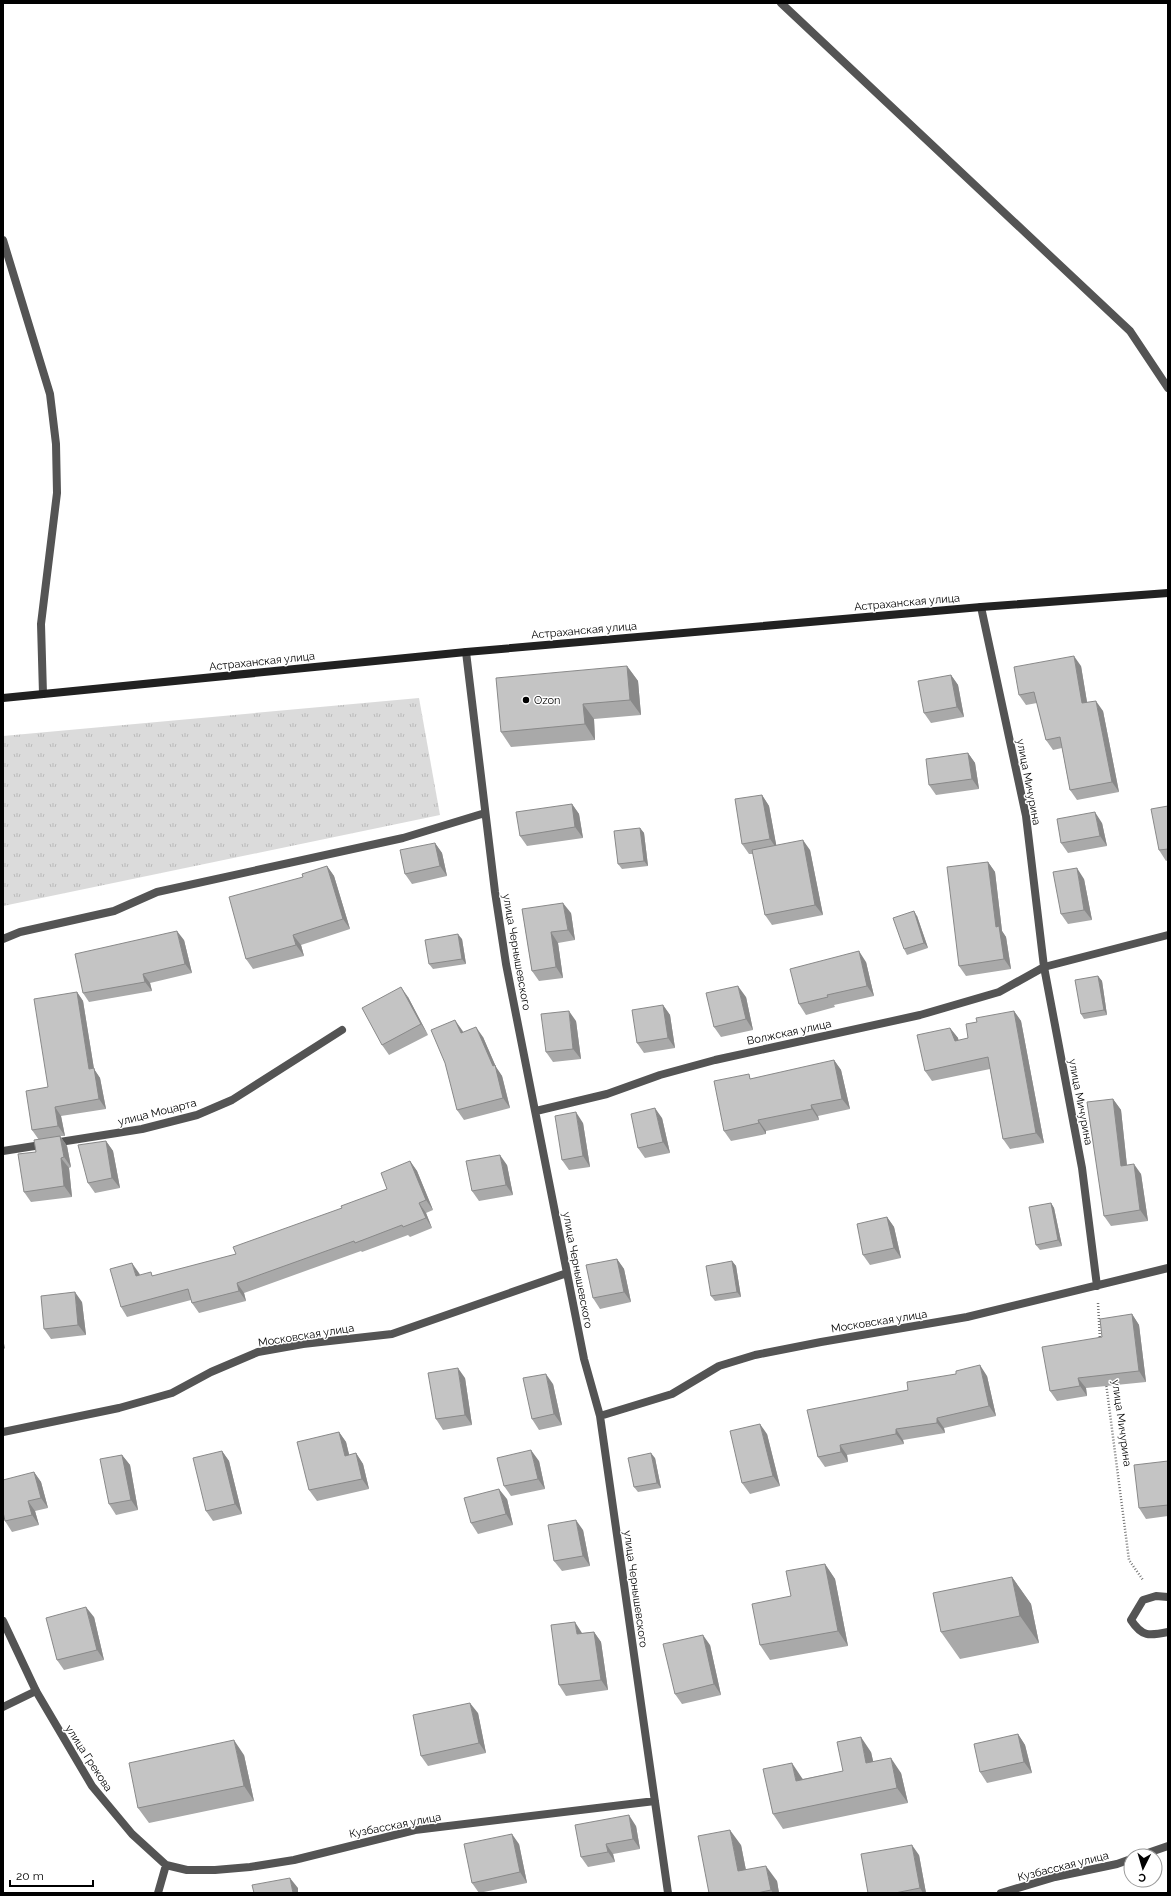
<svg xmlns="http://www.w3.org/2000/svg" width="1171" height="1896" viewBox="0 0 1171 1896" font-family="Raleway,sans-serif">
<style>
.park{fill:url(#park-tufts)}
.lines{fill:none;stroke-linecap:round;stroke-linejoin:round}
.path{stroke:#767676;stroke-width:2.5;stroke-dasharray:1 2;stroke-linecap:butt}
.lane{stroke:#545454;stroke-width:8}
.street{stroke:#545454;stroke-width:8}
.secondary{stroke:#212121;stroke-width:8}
.wall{fill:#a9a9a9}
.shaded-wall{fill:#898989}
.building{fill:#c4c4c4;stroke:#898989}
.poi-dot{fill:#000;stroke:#fff;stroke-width:1.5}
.labels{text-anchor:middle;stroke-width:3;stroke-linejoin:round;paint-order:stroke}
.street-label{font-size:11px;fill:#000;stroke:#fff}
.poi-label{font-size:11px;fill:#000;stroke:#fff;text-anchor:start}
</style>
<defs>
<pattern id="park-tufts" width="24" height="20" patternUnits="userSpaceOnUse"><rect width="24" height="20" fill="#dbdbdb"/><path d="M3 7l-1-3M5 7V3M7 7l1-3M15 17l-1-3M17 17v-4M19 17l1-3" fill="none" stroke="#bababa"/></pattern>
</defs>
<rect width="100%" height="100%" fill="#fff"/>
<path class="park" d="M419,698L440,815L3,906V736Z"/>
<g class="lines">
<path class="path" d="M1098,1303L1100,1340
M1106,1383L1129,1560L1143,1580"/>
<path class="lane" d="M781,3L1130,331L1168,388
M1044,967L1168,935
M1168,1597L1156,1596L1143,1600L1131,1620C1142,1637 1149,1636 1168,1632
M3,1707L36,1691"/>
<path class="street" d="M3,240L50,394L56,444L57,493L41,624L43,694
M981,607L1026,816L1044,967L1082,1168L1097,1286
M466,652L495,892L506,964L584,1359L600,1416L668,1893
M3,939L20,932L114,911L157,892L403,838L485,813
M536,1111L607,1094L660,1075L715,1060L920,1015L999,992L1044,967
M3,1151L142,1129L197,1115L232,1100L342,1030
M600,1416L672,1394L719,1366L755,1355L821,1342L967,1317L1168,1268
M3,1432L119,1408L172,1393L211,1372L258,1352L303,1344L392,1334L567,1273
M3,1621L36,1691L92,1786L132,1834L166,1865L187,1870H215L250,1867L294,1860L415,1830L655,1801
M1139,1856L1168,1846
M158,1893L166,1865
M1001,1893L1055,1877L1117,1864L1131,1859"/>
<path class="secondary" d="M3,698L466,652L981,607L1168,593"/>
</g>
<path class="wall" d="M627,666L638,681L641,715L594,719L595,740L511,747L501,732Z
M1081,666L1087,702L1103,711L1119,792L1077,800L1070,790L1062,748L1053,750L1046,740L1037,703L1026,705L1019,695Z
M951,675L958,685L964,717L931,723L924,713Z
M968,753L975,763L979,789L936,795L929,785Z
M762,795L769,806L776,845L810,850L823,915L772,925L765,915L753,854H749L742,844Z
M572,804L579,814L583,838L527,846L520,836Z
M1168,806V860L1166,861L1159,850Z
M1102,823L1107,846L1068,853L1061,843Z
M640,828L644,833L648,866L622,869L618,864Z
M435,843L442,853L447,876L412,884L405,874Z
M988,862L995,872L1002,931L1006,937L1011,969L966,976L959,966Z
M327,866L334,876L350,929L301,945L304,956L253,969L246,959L303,877Z
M1084,879L1092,920L1068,924L1061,914Z
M522,909L571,913L575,940L558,943L563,978L539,981L532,971Z
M917,916L928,948L907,955L904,949Z
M462,939L466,964L433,969L429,964Z
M184,940L192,973L150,983L152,991L89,1002L83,993Z
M866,962L874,996L834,1005L835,1007L806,1015L799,1004Z
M1098,976L1102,981L1107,1015L1084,1019L1081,1014Z
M77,992L83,1001L94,1069L100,1078L106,1109L61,1116L65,1136H60L67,1146L71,1167L69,1168L72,1197L31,1202L24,1192L39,1140L32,1130L48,1087Z
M408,997L428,1035L389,1055L382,1045Z
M746,997L753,1030L721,1037L714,1027Z
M663,1005L670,1015L675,1048L644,1053L637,1043Z
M1014,1011L1021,1021L1044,1143L1010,1149L1003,1139L990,1069L932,1081L925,1071L950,1028L958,1038V1041L968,1038L977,1022Z
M576,1021L581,1059L553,1062L546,1052Z
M462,1030L463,1032L483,1037L496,1067L502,1076L510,1108L464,1120L457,1110Z
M834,1060L841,1070L850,1109L818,1116L819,1120L766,1131V1134L731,1141L724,1131Z
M1113,1099L1121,1110L1127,1165L1141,1174L1148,1221L1111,1226L1104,1216Z
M662,1118L670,1153L645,1158L638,1148Z
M583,1123L590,1167L569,1170L562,1160Z
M106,1141L113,1151L120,1188L95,1193L88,1183Z
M410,1161L417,1171L433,1210L426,1213L432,1228L410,1237L408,1235L362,1252L361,1251L244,1293L246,1301L199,1313L192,1303L191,1300L127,1317L121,1307L139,1273L140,1275L154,1276L236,1254L387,1189Z
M507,1165L513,1195L479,1201L472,1191Z
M1051,1203L1054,1208L1062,1246L1040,1250L1036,1245Z
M887,1217L894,1227L901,1258L870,1265L863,1255Z
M617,1259L624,1269L631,1302L600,1309L593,1298Z
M732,1261L736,1266L741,1297L715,1301L711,1296Z
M82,1302L86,1335L51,1339L44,1329Z
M1132,1314L1139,1325L1146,1382L1086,1388L1087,1396L1057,1401L1050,1391L1102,1337Z
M987,1376L996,1416L944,1428L945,1433L903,1440L904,1444L847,1455L848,1462L825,1467L818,1457L908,1390Z
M465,1378L472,1425L443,1430L436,1419Z
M553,1384L562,1425L539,1430L532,1419Z
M339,1432L346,1442L349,1455L356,1453L363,1464L369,1489L317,1501L309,1490Z
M767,1434L780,1486L750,1494L742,1483Z
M222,1451L229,1461L242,1514L213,1521L206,1511Z
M122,1455L130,1465L138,1510L116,1515L109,1504Z
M655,1458L661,1488L638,1492L634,1487Z
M539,1461L545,1489L511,1496L504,1486Z
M1168,1461V1516L1146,1519L1139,1508Z
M34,1472L41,1482L48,1508L35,1511L39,1525L12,1532L5,1521Z
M507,1499L513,1525L478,1534L471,1523Z
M583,1530L590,1566L562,1571L554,1561Z
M825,1564L835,1579L848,1646L770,1660L760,1645L791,1596Z
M1012,1577L1031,1604L1039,1643L960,1659L941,1632Z
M94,1617L104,1660L64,1670L57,1660Z
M594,1632L601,1642L608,1690L566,1696L559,1685L582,1633Z
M710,1645L721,1695L682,1704L675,1694Z
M478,1713L486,1753L428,1766L421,1756Z
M1018,1734L1025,1745L1032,1773L987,1783L980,1772Z
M871,1752L873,1761L901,1773L908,1803L783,1829L773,1814L802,1778L803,1779L843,1771Z
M244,1755L254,1801L149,1823L138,1808Z
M636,1826L640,1849L613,1854L615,1862L588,1867L581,1857Z
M519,1844L527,1883L479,1893L472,1883Z
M741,1845L746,1870L777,1881L779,1893H709Z
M919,1855L926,1893H868Z"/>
<path class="shaded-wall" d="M1074,656L1081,666L1089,714L1082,703Z
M627,666L638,681L641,715L630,700Z
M951,675L958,685L964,717L957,707Z
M1096,701L1103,711L1119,792L1112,782Z
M583,704L594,719L595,740L585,724Z
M968,753L975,763L979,789L972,779Z
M762,795L769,806L777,849L770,839Z
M572,804L579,814L583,838L575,827Z
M1095,812L1102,823L1107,846L1100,836Z
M640,828L644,833L648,866L644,861Z
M803,840L810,850L823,915L815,905Z
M435,843L442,853L447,876L440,866Z
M988,862L995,872L1002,931L1006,937L1011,969L1004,959L996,927Z
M327,866L334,876L350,929L343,919Z
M1077,868L1084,879L1092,920L1084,910Z
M563,903L571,913L575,940L568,930Z
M914,911L917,916L928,948L924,943Z
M177,931L184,940L192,973L185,964Z
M551,932L558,943L563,978L556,967Z
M458,934L462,939L466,964L462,959Z
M293,935L301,945L304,956L296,945Z
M859,951L866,962L874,996L867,986Z
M143,974L150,983L152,991L145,982Z
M1098,976L1102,981L1107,1015L1104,1010Z
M738,986L746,997L753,1030L746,1019Z
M401,987L408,997L428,1035L421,1024Z
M77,992L83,1001L94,1069L100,1078L106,1109L99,1099L89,1069Z
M663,1005L670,1015L675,1048L668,1038Z
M569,1011L576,1021L581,1059L573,1049Z
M1014,1011L1021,1021L1044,1143L1036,1133Z
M455,1020L462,1030L468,1043L461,1033Z
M476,1027L483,1037L496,1067L502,1076L510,1108L503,1098L493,1066Z
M950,1028L958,1038L962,1052L955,1041Z
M834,1060L841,1070L850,1109L842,1099Z
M1113,1099L1121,1110L1128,1176L1121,1166Z
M811,1105L818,1116L819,1120L812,1109Z
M55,1107L61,1116L65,1136L58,1126Z
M655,1108L662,1118L670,1153L663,1142Z
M576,1112L583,1123L590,1167L583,1156Z
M758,1120L766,1131V1134L759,1123Z
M60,1136L67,1146L71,1167L64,1157Z
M106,1141L113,1151L120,1188L112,1178Z
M500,1155L507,1165L513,1195L506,1185Z
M61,1158L69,1168L72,1197L64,1186Z
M410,1161L417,1171L433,1210L426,1200Z
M1134,1164L1141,1174L1148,1221L1140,1210Z
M419,1203L426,1213L432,1228L426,1218Z
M1051,1203L1054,1208L1062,1246L1058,1240Z
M887,1217L894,1227L901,1258L894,1248Z
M617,1259L624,1269L631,1302L624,1292Z
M732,1261L736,1266L741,1297L737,1292Z
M132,1263L139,1273L143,1285L136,1276Z
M237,1283L244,1293L246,1301L239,1291Z
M75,1292L82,1302L86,1335L78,1325Z
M1132,1314L1139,1325L1146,1382L1139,1371Z
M3,1338L5,1349L3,1347Z
M980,1365L987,1376L996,1416L989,1406Z
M458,1368L465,1378L472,1425L465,1415Z
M546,1374L553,1384L562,1425L554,1414Z
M1078,1378L1086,1388L1087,1396L1080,1386Z
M937,1418L944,1428L945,1433L937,1423Z
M760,1424L767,1434L780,1486L773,1476Z
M896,1429L903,1440L904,1444L896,1434Z
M339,1432L346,1442L352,1466L345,1456Z
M840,1445L847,1455L848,1462L841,1452Z
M531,1450L539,1461L545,1489L538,1479Z
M222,1451L229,1461L242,1514L235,1504Z
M356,1453L363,1464L369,1489L362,1479Z
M651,1453L655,1458L661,1488L657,1483Z
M122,1455L130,1465L138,1510L131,1500Z
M34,1472L41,1482L48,1508L41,1498Z
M499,1489L507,1499L513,1525L506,1514Z
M28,1501L35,1511L39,1525L32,1515Z
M576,1520L583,1530L590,1566L583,1556Z
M825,1564L835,1579L848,1646L838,1631Z
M1012,1577L1031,1604L1039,1643L1020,1616Z
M86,1607L94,1617L104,1660L97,1650Z
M575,1622L582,1633L584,1644L577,1634Z
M594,1632L601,1642L608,1690L601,1680Z
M703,1635L710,1645L721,1695L714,1684Z
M470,1703L478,1713L486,1753L479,1743Z
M1018,1734L1025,1745L1032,1773L1024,1762Z
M861,1737L871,1752L877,1778L866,1763Z
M234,1740L244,1755L254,1801L244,1786Z
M891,1758L901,1773L908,1803L897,1788Z
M792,1763L802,1778L806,1796L796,1781Z
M629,1815L636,1826L640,1849L633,1839Z
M730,1830L741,1845L749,1886L738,1871Z
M512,1834L519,1844L527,1883L520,1872Z
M606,1844L613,1854L615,1862L608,1852Z
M912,1845L919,1855L926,1893H923L920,1888Z
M766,1866L777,1881L779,1893H773L771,1890Z
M290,1878L298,1888V1893H293Z"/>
<path class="building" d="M1074,656L1082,703L1096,701L1112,782L1070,790L1060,737L1046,740L1034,692L1019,695L1014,667Z
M627,666L630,700L583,704L585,724L501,732L496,678Z
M951,675L957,707L924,713L918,681Z
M968,753L972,779L929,785L926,759Z
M762,795L770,839L742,844L735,799Z
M572,804L575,827L520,836L516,812Z
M1168,806V849L1159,850L1151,809Z
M1095,812L1100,836L1061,843L1057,819Z
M640,828L644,861L618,864L614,831Z
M803,840L815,905L765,915L752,850Z
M435,843L440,866L405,874L400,850Z
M988,862L996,927L999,926L1004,959L959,966L947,867Z
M327,866L343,919L293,935L296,945L246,959L229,897L303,877L302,874Z
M1077,868L1084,910L1061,914L1053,872Z
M563,903L568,930L551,932L556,967L532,971L522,909Z
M914,911L924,943L904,949L893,918Z
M177,931L185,964L143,974L145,982L83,993L75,954Z
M458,934L462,959L429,964L425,940Z
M859,951L867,986L827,995L828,997L799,1004L790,969Z
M1098,976L1104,1010L1081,1014L1075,980Z
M738,986L746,1019L714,1027L706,993Z
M401,987L421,1024L382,1045L362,1008Z
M77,992L89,1069L94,1068L99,1099L55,1107L58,1126L32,1130L26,1091L48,1087L34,999Z
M663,1005L668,1038L637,1043L632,1010Z
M569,1011L573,1049L546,1052L541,1014Z
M1014,1011L1036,1133L1003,1139L988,1057L925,1071L917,1035L950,1028L955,1041L968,1038L966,1024L977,1022L976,1018Z
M455,1020L461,1033L476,1027L493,1066L495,1065L503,1098L457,1110L445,1063L431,1030Z
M834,1060L842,1099L811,1105L812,1109L758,1120L759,1123L724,1131L714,1081L749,1074L750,1079Z
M1113,1099L1121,1166L1134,1164L1140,1210L1104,1216L1087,1102Z
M655,1108L663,1142L638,1148L631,1114Z
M576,1112L583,1156L562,1160L555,1116Z
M60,1136L64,1157L61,1158L64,1186L24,1192L18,1154L36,1152L34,1140Z
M106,1141L112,1178L88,1183L78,1145Z
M500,1155L506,1185L472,1191L466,1161Z
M410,1161L426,1200L419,1203L426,1218L403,1227L402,1225L355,1243L354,1241L237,1283L239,1291L192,1303L188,1289L121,1307L110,1269L132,1263L136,1276L151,1272L152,1276L236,1254L233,1247L342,1208L341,1206L387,1189L381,1173Z
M1051,1203L1058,1240L1036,1245L1029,1207Z
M887,1217L894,1248L863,1255L857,1224Z
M617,1259L624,1292L593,1298L586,1265Z
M732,1261L737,1292L711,1296L706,1266Z
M75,1292L78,1325L44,1329L41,1296Z
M1132,1314L1139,1371L1078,1378L1080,1386L1050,1391L1042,1347L1102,1337L1100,1319Z
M980,1365L989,1406L937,1418V1423L896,1429V1434L840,1445L841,1452L818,1457L807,1410L908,1390L907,1382L956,1374V1371Z
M458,1368L465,1415L436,1419L428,1373Z
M546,1374L554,1414L532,1419L523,1378Z
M760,1424L773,1476L742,1483L730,1431Z
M339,1432L345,1456L356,1453L362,1479L309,1490L297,1442Z
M531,1450L538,1479L504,1486L497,1458Z
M222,1451L235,1504L206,1511L193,1458Z
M651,1453L657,1483L634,1487L628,1458Z
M122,1455L131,1500L109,1504L100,1459Z
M1168,1461V1505L1139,1508L1134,1465Z
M34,1472L41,1498L28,1501L32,1515L5,1521L3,1512V1480Z
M499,1489L506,1514L471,1523L464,1498Z
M576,1520L583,1556L554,1561L548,1525Z
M825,1564L838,1631L760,1645L752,1604L791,1596L786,1571Z
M1012,1577L1020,1616L941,1632L933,1593Z
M86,1607L97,1650L57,1660L46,1618Z
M575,1622L577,1634L594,1632L601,1680L559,1685L551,1625Z
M703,1635L714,1684L675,1694L663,1644Z
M470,1703L479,1743L421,1756L413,1715Z
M1018,1734L1024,1762L980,1772L974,1744Z
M861,1737L866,1763L891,1758L897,1788L773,1814L763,1769L792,1763L796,1781L843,1771L837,1742Z
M234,1740L244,1786L138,1808L129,1763Z
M629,1815L633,1839L606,1844L608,1852L581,1857L575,1825Z
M730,1830L738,1871L766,1866L771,1890L757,1893H709L698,1836Z
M512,1834L520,1872L472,1883L464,1844Z
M912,1845L920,1888L895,1893H868L861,1854Z
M290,1878L293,1893H254L252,1885Z"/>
<circle class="poi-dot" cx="526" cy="700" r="4"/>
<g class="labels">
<g class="street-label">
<text transform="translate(907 602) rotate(-5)" y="4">Астраханская улица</text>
<text transform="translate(584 630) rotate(-5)" y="4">Астраханская улица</text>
<text transform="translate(262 661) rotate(-6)" y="4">Астраханская улица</text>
<text transform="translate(1029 782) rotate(79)" y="4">улица Мичурина</text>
<text transform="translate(517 952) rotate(80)" y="4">улица Чернышевского</text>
<text transform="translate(789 1032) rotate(-12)" y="4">Волжская улица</text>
<text transform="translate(1081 1102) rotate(79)" y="4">улица Мичурина</text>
<text transform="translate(157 1112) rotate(-14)" y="4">улица Моцарта</text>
<text transform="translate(578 1270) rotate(79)" y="4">улица Чернышевского</text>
<text transform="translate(879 1321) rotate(-9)" y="4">Московская улица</text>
<text transform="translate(306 1335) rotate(-9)" y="4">Московская улица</text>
<text transform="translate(1122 1423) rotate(82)" y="4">улица Мичурина</text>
<text transform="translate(636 1589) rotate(82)" y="4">улица Чернышевского</text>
<text transform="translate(89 1758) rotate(57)" y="4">улица Грекова</text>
<text transform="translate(395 1825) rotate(-11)" y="4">Кузбасская улица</text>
<text transform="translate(1063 1866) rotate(-14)" y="4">Кузбасская улица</text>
</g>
<g class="poi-label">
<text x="534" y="704">Ozon</text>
</g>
</g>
<rect width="1171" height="1896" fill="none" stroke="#000000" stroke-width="8"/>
<g transform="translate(1143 1868) rotate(185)"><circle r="19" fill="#ffffff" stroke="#999999"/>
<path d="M0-3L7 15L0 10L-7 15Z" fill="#000000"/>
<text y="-6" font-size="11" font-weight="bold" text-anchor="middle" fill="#000000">С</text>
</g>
<path d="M10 1880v6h83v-6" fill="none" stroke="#000000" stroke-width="2"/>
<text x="16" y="1880" font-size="12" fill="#000000" stroke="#ffffff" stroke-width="3" paint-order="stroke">20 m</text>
</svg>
